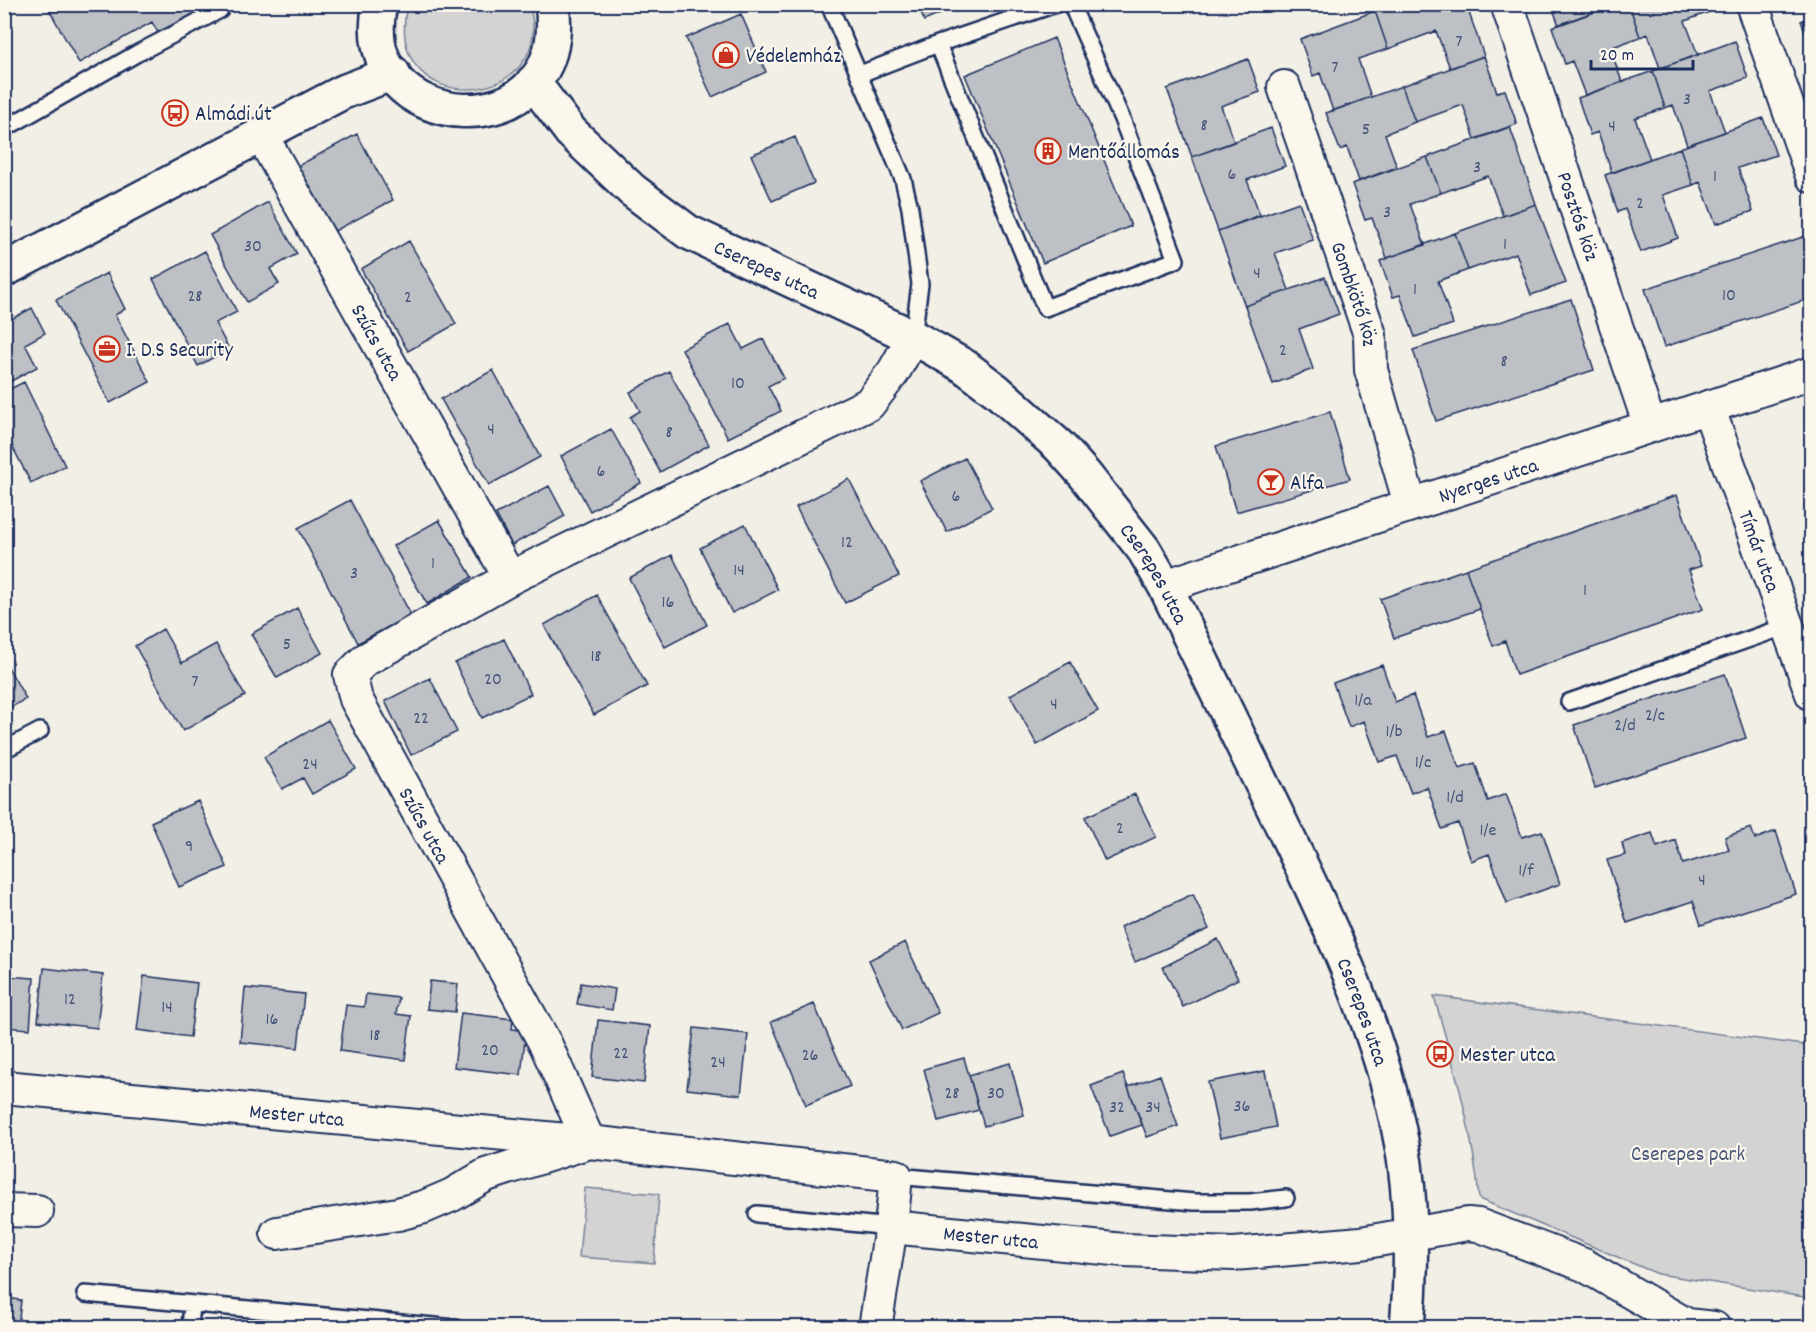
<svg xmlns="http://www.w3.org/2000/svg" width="1816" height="1332" viewBox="0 0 1816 1332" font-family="Dekko,sans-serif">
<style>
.green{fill:#d2d3d2;stroke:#768198;stroke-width:1.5}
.building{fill:#bdc0c4;stroke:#1b2f5e;stroke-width:1.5}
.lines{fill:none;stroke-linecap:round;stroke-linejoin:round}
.lane-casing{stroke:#1b2f5e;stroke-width:20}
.street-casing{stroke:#1b2f5e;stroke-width:36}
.secondary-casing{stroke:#1b2f5e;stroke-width:38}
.lane{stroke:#fbf7ec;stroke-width:15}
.street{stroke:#fbf7ec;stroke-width:32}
.secondary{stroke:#fbf7ec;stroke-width:33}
.labels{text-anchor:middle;stroke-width:4.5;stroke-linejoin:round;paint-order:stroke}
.number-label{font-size:18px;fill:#445378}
.poi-label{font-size:21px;fill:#1b2f5e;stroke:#fbf7ec;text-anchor:start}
.street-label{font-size:21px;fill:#1b2f5e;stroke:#fbf7ec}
.park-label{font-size:21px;fill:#49587b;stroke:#fbf7ec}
</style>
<rect width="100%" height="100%" fill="#f2efe6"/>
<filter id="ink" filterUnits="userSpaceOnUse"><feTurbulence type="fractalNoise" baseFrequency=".0167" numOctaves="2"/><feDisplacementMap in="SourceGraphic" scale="12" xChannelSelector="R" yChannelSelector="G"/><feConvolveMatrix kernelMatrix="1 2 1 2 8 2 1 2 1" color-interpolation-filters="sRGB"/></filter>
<g filter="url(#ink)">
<path class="green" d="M407,5H529C562,109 381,125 407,5Z
M1434,996L1811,1046V1298L1658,1274L1479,1199C1473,1129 1453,1063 1434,996Z
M585,1188L659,1194L654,1263L579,1257Z"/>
<path class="building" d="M46,4H204L209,13L162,40L152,22L79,63Z
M918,4H964L924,21Z
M1394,4H1466L1484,56L1450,68L1436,31L1388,49L1375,11Z
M1551,4H1594L1597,11L1559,25Z
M1615,4H1629L1640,37L1610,48L1622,82L1585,95L1572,61L1565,64L1552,27Z
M1629,4H1722L1723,7L1685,21L1698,55L1660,68L1648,34L1640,37Z
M1804,4H1812V17L1809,18Z
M1375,11L1388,49L1358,59L1371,97L1333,111L1320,73L1313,76L1300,39Z
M741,14L766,72L712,97L686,38Z
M1812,17V49L1801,21Z
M1054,38L1131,226L1043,263L965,75Z
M1735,41L1748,78L1710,91L1725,132L1687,145L1673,105L1665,108L1653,71Z
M1484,56L1497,92L1505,90L1517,124L1475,139L1463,105L1415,122L1402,86Z
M1248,59L1260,92L1221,106L1234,142L1192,157L1167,89Z
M1653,71L1665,108L1635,118L1650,159L1612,173L1598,132L1590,135L1578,98Z
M1402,86L1415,122L1385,134L1397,167L1359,181L1347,147L1340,150L1326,113Z
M1763,118L1776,155L1738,168L1753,211L1716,224L1700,182L1693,185L1680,148Z
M1510,127L1536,204L1503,216L1488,176L1441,193L1427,157Z
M1271,128L1285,166L1247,180L1260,215L1218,231L1192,157Z
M357,134L393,200L329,234L294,168Z
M795,137L814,183L772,201L751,155Z
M1680,148L1693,185L1663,195L1678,238L1641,252L1625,209L1618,212L1605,175Z
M1427,157L1441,193L1410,204L1425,245L1387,258L1372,218L1365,220L1352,184Z
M268,202L297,254L270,269L279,284L247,302L210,235Z
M1299,202L1313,240L1275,253L1289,290L1245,306L1218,231Z
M1536,204L1566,283L1531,295L1516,253L1468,270L1455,233Z
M1455,233L1468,270L1438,281L1453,324L1415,337L1400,295L1393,297L1380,261Z
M1806,236L1812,254V298L1664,347L1645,289Z
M409,241L456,324L408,351L361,269Z
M205,251L237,312L215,323L229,349L198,366L153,279Z
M107,273L125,309L115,315L150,382L110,403L56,300Z
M1325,277L1339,314L1299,329L1313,369L1273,384L1245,306Z
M1571,299L1594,370L1436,421L1413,350Z
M32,308L45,333L25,344L37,367L4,385V323Z
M730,324L743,349L763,339L784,378L768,386L781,411L728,438L682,349Z
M493,370L540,457L489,485L441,399Z
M669,371L709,445L660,472L630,417L640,411L630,392Z
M24,382L65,466L31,483L4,430V392Z
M1330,412L1350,479L1236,512L1216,446Z
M611,429L641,483L590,511L561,456Z
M965,458L992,508L947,532L920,481Z
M849,479L899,576L845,603L796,507Z
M549,486L565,516L512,545L496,514Z
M1677,495L1701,566L1689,570L1703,609L1516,675L1505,641L1493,646L1466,569Z
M350,500L411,615L358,643L298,528Z
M439,520L472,577L427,604L393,546Z
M745,524L778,590L732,613L700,548Z
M672,555L707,625L665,647L629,578Z
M1466,569L1480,609L1394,638L1380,599Z
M597,595L647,686L594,715L544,625Z
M297,608L322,653L277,678L251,634Z
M163,629L182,663L216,644L245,696L183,731L135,646Z
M504,639L531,694L482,718L455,663Z
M4,660L26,699L4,711Z
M1070,662L1098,711L1037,745L1010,695Z
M1382,665L1395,702L1413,695L1428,737L1446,731L1459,768L1475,763L1488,801L1506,794L1522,837L1542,831L1560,884L1507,903L1489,854L1471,861L1458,823L1442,829L1427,787L1411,793L1397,756L1379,762L1364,721L1349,727L1333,683Z
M1725,674L1746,738L1595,788L1574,725Z
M430,678L457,732L411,755L385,701Z
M328,720L356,769L312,794L303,778L282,789L264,757Z
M1135,794L1156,837L1105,861L1085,817Z
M198,801L227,867L179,887L151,822Z
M1751,828L1755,839L1776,831L1796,894L1701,925L1693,901L1627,923L1607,860L1625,855L1622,843L1652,833L1657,847L1676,840L1683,864L1729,850L1725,837Z
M1193,894L1209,929L1135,962L1120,927Z
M1218,939L1238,979L1183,1007L1163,967Z
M905,942L938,1013L902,1030L869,960Z
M44,968L103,975L97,1028L38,1021Z
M4,976L34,978L30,1029L4,1027Z
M144,976L197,983L190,1037L137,1030Z
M430,981L458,984L455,1012L427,1009Z
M581,983L615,989L612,1010L577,1004Z
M245,988L304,994L298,1048L240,1042Z
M366,994L399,998L396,1014L411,1016L405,1060L340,1051L346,1005L364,1007Z
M814,1004L850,1086L806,1105L771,1022Z
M461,1013L513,1019L512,1029L526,1031L521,1075L454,1067Z
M598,1020L650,1026L644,1083L592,1077Z
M694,1028L748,1034L741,1095L687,1089Z
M964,1058L979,1110L938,1121L924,1069Z
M1010,1063L1024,1115L984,1126L969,1075Z
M1265,1071L1276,1127L1220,1138L1208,1082Z
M1123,1074L1142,1125L1110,1136L1091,1086Z
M1160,1075L1178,1126L1147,1137L1128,1087Z
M4,1298L21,1300L18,1328H4Z"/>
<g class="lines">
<g class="lane-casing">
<path id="lane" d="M829,4L903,179L910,208L920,284L913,337
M938,44L1045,308L1176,260L1122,119L1071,4
M860,74L938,44L1056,4
M4,129L136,54L220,10L221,4
M1569,702L1787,626
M4,750L40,731
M896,1176L1194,1202H1250L1286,1198
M757,1214L891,1227
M85,1294L456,1328
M190,1328L192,1304"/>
</g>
<g class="street-casing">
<g id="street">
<path id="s1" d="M1507,4L1650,426"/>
<path d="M1752,4L1812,176"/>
<path id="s2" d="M1284,87L1370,335L1371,370L1410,504"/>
<path id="s3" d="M262,136L510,578"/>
<path id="s4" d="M1708,407L1812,694"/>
<path id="s5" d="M1165,586L1812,373"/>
<path id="s6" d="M4,1087L589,1142L896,1176L891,1227L1124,1250L1234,1254L1361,1243L1468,1224L1478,1225L1584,1265L1687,1325L1714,1328"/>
<path d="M4,1210L37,1211"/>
<path d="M277,1233L398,1214L424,1207L452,1195L486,1175L589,1142L546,1045L356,699L350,675L365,660L510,578L869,404L894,371L913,337"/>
<path d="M875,1328L891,1227"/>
</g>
</g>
<g class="secondary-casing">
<g id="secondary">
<path d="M380,4C350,138 574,154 552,4"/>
<path id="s7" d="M533,82L571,132L632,190L688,232L913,337L964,366L997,391L1059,446L1085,475L1144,550L1165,586C1202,661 1239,736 1275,811C1329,921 1387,1043 1405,1164C1412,1219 1412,1272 1407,1328"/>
<path d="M4,270L343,92L393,73"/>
</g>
</g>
<use href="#lane" class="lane"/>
<use href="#street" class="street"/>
<use href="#secondary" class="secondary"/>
</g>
</g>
<defs>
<g id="shop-ring" transform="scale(1.35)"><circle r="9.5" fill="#fbf7ec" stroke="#c8321e" stroke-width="1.5"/><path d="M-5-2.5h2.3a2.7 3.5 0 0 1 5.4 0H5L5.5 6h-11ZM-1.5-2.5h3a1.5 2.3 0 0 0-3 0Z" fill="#c8321e"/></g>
<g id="bus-ring" transform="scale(1.35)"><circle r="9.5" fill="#fbf7ec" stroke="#c8321e" stroke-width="1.5"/><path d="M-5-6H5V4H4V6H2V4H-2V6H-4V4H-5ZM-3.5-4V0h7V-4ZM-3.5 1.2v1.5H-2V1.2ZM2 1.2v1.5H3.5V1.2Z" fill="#c8321e"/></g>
<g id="building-ring" transform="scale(1.35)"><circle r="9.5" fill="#fbf7ec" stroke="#c8321e" stroke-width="1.5"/><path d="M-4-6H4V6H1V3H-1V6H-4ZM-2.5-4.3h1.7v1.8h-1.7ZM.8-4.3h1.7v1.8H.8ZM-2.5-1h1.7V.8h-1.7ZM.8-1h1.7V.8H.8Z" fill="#c8321e"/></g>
<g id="office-ring" transform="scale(1.35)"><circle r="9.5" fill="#fbf7ec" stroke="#c8321e" stroke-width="1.5"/><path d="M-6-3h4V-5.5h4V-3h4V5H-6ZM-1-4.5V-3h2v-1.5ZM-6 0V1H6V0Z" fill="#c8321e"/></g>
<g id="bar-ring" transform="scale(1.35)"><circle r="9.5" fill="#fbf7ec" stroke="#c8321e" stroke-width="1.5"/><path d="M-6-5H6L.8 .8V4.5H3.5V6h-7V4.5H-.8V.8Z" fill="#c8321e"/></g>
</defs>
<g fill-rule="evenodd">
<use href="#shop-ring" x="726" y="55"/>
<use href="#bus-ring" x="175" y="113"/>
<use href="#building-ring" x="1048" y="151"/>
<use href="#office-ring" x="107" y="349"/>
<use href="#bar-ring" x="1271" y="482"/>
<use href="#bus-ring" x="1440" y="1054"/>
</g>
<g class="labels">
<g class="number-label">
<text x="1459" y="46">7</text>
<text x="1335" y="72">7</text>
<text x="1687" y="104">3</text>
<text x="1204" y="130">8</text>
<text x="1612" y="131">4</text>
<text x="1366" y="134">5</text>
<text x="1477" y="172">3</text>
<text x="1232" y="179">6</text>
<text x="1715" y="181">1</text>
<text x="1640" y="208">2</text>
<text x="1387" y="217">3</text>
<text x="1505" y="249">1</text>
<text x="253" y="251">30</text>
<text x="1257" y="278">4</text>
<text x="1415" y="294">1</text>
<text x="1729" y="300">10</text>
<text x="195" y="301">28</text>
<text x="408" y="302">2</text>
<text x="1283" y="355">2</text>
<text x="1504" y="366">8</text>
<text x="738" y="388">10</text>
<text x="491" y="434">4</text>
<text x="669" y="437">8</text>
<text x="601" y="476">6</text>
<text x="956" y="501">6</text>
<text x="847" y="547">12</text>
<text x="433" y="568">1</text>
<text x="739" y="575">14</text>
<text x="354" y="578">3</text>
<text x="1585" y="595">1</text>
<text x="668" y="607">16</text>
<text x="287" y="649">5</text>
<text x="596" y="661">18</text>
<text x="493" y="684">20</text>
<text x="195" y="686">7</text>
<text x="1363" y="705">1/a</text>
<text x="1054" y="709">4</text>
<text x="1655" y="720">2/c</text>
<text x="421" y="723">22</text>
<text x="1625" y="730">2/d</text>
<text x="1394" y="736">1/b</text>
<text x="1423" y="767">1/c</text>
<text x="310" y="769">24</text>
<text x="1455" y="802">1/d</text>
<text x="1120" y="833">2</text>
<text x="1488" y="835">1/e</text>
<text x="189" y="851">9</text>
<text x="1526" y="875">1/f</text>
<text x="1702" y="885">4</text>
<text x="70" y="1004">12</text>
<text x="167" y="1012">14</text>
<text x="272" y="1024">16</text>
<text x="375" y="1040">18</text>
<text x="490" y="1055">20</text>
<text x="621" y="1058">22</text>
<text x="810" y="1060">26</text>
<text x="718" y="1067">24</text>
<text x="952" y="1098">28</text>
<text x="996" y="1098">30</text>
<text x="1242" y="1111">36</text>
<text x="1117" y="1112">32</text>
<text x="1153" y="1112">34</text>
</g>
<g class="poi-label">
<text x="746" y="62">Védelemház</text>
<text x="195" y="120">Almádi út</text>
<text x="1068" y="158">Mentőállomás</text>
<text x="126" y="356">I. D.S Security</text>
<text x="1290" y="489">Alfa</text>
<text x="1460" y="1061">Mester utca</text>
</g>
<g class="street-label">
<text dy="7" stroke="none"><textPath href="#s1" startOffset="224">Posztós köz</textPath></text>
<text dy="7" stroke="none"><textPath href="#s7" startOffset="304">Cserepes utca</textPath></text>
<text dy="7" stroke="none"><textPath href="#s2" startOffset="219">Gombkötő köz</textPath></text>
<text dy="7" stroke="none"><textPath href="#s3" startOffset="236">Szűcs utca</textPath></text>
<text dy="7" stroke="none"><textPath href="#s5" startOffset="340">Nyerges utca</textPath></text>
<text dy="7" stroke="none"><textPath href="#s4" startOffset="153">Tímár utca</textPath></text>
<text dy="7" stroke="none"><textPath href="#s7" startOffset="808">Cserepes utca</textPath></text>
<text transform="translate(425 825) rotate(61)" y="7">Szűcs utca</text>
<text dy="7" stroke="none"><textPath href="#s7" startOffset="1294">Cserepes utca</textPath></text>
<text dy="7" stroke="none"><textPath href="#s6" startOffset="294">Mester utca</textPath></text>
<text dy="7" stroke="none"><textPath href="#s6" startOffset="1048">Mester utca</textPath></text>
</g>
<g class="park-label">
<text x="1688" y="1160">Cserepes park</text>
</g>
</g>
<rect width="1816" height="1332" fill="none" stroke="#fbf7ec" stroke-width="24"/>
<rect x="12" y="12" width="1792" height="1308" fill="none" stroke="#1b2f5e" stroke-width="2" filter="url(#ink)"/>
<path d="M1591 60v9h102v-9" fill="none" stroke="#1b2f5e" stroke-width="3"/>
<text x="1600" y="60" font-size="18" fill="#1b2f5e" stroke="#fbf7ec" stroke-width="4.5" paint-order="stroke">20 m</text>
</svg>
